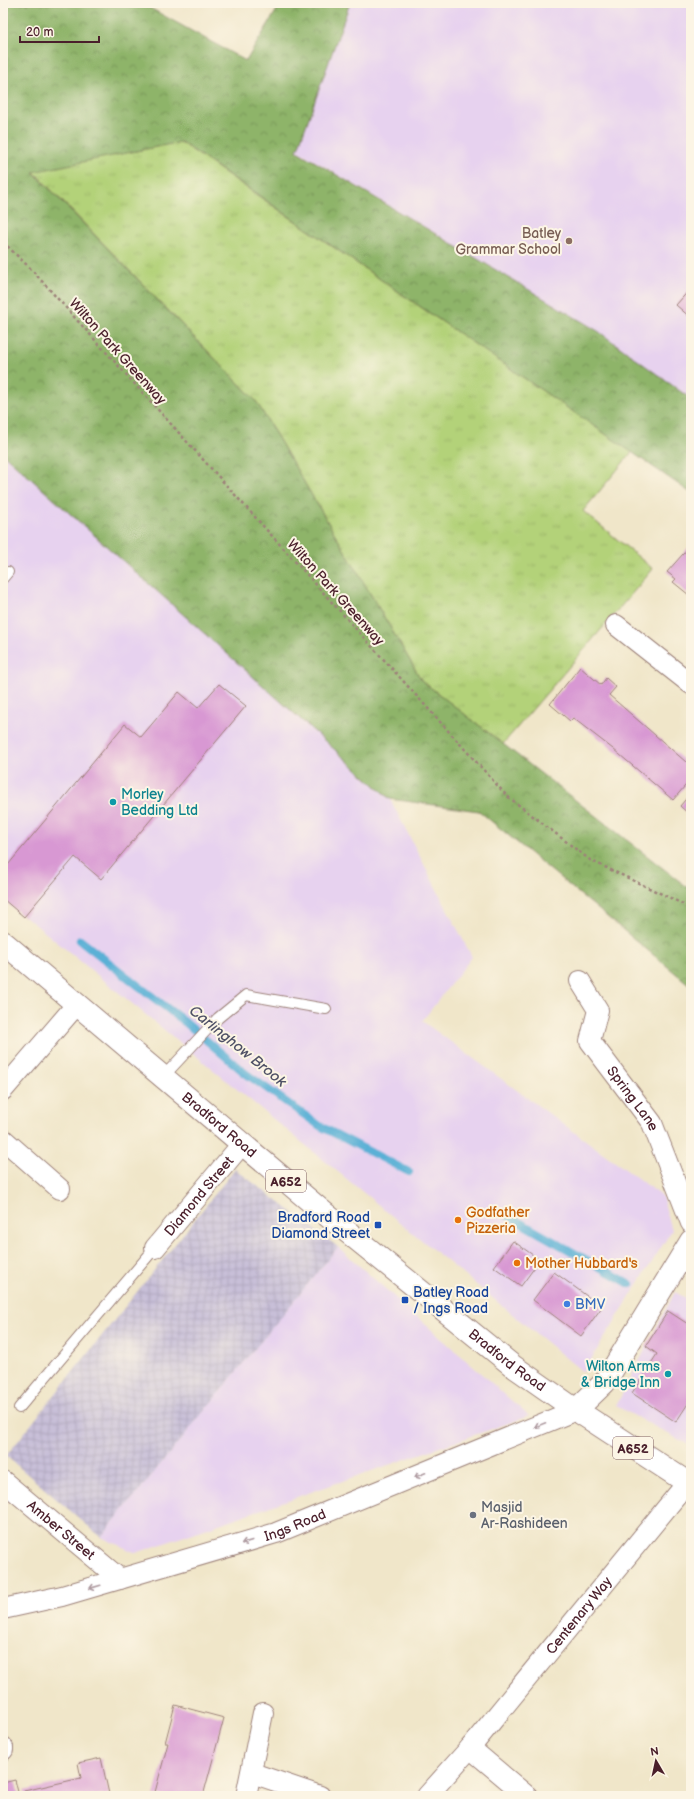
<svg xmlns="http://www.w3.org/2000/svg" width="694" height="1799" viewBox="0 0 694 1799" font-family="'Balsamiq Sans',sans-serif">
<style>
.built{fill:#e7d2ef}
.industrial{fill:url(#industrial-grid)}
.grass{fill:url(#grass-tufts);stroke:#7e7852}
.forest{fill:url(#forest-crowns);stroke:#6c6a4a}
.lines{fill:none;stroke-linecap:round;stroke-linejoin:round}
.stream{stroke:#5ab0d6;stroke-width:8}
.building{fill:#d898d3}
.service-casing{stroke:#9d827a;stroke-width:12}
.minor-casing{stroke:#9d827a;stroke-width:22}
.tertiary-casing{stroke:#9d827a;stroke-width:24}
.primary-casing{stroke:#9d827a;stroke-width:24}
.path{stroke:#9d827a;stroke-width:2.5;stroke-dasharray:3 3;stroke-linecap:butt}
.service{stroke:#fff;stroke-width:10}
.minor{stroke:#fff;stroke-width:20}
.tertiary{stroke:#fff;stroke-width:22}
.primary{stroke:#fff;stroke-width:22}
.oneway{stroke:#ae9aa0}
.education-dot{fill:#8d6e63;stroke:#fcf5e5;stroke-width:1.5}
.culture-dot{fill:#0f9aa8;stroke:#fcf5e5;stroke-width:1.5}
.food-dot{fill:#e8710a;stroke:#fcf5e5;stroke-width:1.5}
.transit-dot{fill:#1a4fb4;stroke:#fcf5e5;stroke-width:1.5}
.shop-dot{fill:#3f7fe0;stroke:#fcf5e5;stroke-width:1.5}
.worship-dot{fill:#6b7280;stroke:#fcf5e5;stroke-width:1.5}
.labels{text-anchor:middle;stroke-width:4;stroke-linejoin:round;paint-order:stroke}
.shield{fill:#fcf5e5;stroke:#7f5f63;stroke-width:1}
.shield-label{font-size:13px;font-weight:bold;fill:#4a1f2b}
.education-label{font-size:14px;fill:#785e54;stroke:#fcf5e5;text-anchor:end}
.street-label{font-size:14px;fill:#4a1f2b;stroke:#fcf5e5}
.culture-label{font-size:14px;fill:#0d838f;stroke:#fcf5e5;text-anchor:start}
.food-label{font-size:14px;fill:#c56008;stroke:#fcf5e5;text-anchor:start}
.transit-label{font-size:14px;fill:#164399;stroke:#fcf5e5;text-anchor:end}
.shop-label{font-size:14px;fill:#366cbe;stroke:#fcf5e5;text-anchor:start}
.worship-label{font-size:14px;fill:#5b616d;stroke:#fcf5e5;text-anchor:start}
.water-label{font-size:15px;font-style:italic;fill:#505267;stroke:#fcf5e5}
</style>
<defs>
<pattern id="industrial-grid" width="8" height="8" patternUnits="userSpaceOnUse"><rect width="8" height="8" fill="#c8bfd8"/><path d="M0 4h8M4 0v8" fill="none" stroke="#ada4ba"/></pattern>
<pattern id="grass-tufts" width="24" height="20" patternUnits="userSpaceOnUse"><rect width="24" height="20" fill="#b3d279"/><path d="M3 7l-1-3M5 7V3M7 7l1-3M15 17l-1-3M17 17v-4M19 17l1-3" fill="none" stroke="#9bb469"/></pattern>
<pattern id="forest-crowns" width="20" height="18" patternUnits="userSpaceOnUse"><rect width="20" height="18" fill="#8eb469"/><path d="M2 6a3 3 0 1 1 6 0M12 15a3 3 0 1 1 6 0" fill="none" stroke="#769257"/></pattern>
</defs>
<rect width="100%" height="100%" fill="#fcf5e5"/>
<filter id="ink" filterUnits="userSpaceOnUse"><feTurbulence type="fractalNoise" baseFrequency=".025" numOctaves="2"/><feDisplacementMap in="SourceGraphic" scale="8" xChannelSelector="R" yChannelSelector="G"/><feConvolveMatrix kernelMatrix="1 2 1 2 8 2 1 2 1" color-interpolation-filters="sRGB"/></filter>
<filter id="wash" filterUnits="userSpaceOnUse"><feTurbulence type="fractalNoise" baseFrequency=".012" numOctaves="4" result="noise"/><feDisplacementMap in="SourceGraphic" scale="16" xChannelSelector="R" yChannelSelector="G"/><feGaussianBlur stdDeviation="0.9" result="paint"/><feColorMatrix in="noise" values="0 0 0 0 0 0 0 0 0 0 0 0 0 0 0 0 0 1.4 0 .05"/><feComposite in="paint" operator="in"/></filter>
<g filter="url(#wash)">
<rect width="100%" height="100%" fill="#f0e6c9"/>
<path class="built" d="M350,3H691V399L598,331L297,150Z
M3,454L390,799L472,957L422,1021L662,1196L672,1230L583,1372L3,898Z
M338,1247L529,1416L136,1553L101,1537Z
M675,1292L691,1301V1446L616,1406Z"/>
<path class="industrial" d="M235,1169L338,1247L101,1537L6,1456Z"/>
<path class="grass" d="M180,142L632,452L583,511L653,569L503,744L422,681L256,401L33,171Z"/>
<path class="forest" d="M3,3H141L246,61L281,3H350L297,151L598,331L691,399V493L181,142L33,172L256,401L422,681L691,890V986L479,811L390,799L3,454Z"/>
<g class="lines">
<path class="stream" d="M80,940L186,1023L245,1073L320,1126L409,1172
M503,1213L630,1284"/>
</g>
<g id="blocks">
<path class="building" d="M691,288V318L676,305Z
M691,545V593L689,595L673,582L676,579L667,572Z
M580,667L601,685L606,678L616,687L609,695L686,762L691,757V779L673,800L613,749L573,718L570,721L550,704Z
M219,684L246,706L101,879L75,857L24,917L3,899V871L125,724L141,737L179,692L198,708Z
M691,793V816L680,806Z
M513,1241L540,1260L521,1286L494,1267Z
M554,1272L602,1307L581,1336L533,1300Z
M668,1311L691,1326V1399L676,1422L632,1393L657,1354L646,1346Z
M175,1705L224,1718L203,1796H154L168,1743H165Z
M101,1758L109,1794L98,1796H25L24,1791L81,1778L78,1763Z
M15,1780L19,1796H3V1783Z"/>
</g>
</g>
<g filter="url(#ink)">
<use href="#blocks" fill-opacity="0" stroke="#9d827a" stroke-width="1"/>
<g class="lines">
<g class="service-casing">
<path id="service" d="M3,578L8,572
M163,1077L218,1018L246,995L326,1009
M19,1408L155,1248"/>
</g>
<g class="minor-casing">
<g id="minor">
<path d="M616,625L691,684"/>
<path id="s1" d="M580,981L598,1010L590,1041L652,1123L691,1223"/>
<path d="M3,1090L77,1004"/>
<path d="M3,1139L60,1189"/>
<path id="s2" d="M155,1248L242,1144"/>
<path id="s3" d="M3,1481L120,1579"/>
<path id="s4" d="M3,1609L62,1596L276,1533L576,1410"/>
<path d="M3,1747V1750"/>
<path d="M470,1748L527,1796"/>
<path d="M252,1773L320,1796"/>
<path d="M246,1796L263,1713"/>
<path id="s5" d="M427,1796L470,1748L687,1483"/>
</g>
</g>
<g class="tertiary-casing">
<path id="tertiary" d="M576,1410L605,1382L691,1241"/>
</g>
<g class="primary-casing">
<g id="primary">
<path id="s6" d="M3,942L323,1212L513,1366L576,1410L691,1485"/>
</g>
</g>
<path class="path" d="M3,242L30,268L507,796L590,860L685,905H691"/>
<use href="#service" class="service"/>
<use href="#minor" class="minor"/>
<use href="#tertiary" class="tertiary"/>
<use href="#primary" class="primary"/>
</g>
<defs><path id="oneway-shaft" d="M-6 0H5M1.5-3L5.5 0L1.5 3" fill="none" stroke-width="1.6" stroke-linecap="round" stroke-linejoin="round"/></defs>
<g class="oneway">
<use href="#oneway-shaft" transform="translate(540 1425) rotate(158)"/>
<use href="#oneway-shaft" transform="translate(420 1475) rotate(158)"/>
<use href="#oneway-shaft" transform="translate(247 1542) rotate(164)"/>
<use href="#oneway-shaft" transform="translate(95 1587) rotate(164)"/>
</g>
</g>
<circle class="education-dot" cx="569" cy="241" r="4"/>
<g class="culture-dot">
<circle cx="113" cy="802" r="4"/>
<circle cx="668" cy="1374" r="4"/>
</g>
<g class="food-dot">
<circle cx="458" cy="1220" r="4"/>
<circle cx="517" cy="1263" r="4"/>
</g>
<g class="transit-dot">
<rect x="374" y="1221" width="8" height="8" rx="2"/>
<rect x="401" y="1296" width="8" height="8" rx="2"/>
</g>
<circle class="shop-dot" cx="567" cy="1304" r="4"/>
<circle class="worship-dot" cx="473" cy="1515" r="4"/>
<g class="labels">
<g class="shield">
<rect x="266" y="1170" width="40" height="22" rx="3"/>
<rect x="613" y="1437" width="40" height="22" rx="3"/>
</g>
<g class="shield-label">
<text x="286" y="1186">A652</text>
<text x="633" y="1453">A652</text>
</g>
<g class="education-label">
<text x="561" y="238">Batley<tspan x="561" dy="16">Grammar School</tspan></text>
</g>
<g class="street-label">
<text transform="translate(118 351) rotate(48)" y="5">Wilton Park Greenway</text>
<text transform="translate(336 592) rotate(48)" y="5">Wilton Park Greenway</text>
<text dy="5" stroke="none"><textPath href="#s1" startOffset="138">Spring Lane</textPath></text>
<text dy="5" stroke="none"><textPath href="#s6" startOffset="283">Bradford Road</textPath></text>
<text dy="5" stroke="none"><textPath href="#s2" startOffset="68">Diamond Street</textPath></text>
<text dy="5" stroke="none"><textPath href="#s6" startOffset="655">Bradford Road</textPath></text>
<text dy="5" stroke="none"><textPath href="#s4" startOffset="304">Ings Road</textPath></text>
<text dy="5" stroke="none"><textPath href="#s3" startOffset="76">Amber Street</textPath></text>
<text dy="5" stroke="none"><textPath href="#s5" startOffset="236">Centenary Way</textPath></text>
</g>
<g class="culture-label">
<text x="121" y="799">Morley<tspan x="121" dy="16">Bedding Ltd</tspan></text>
<text x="660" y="1371" text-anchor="end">Wilton Arms<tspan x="660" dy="16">&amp; Bridge Inn</tspan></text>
</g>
<g class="food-label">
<text x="466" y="1217">Godfather<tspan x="466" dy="16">Pizzeria</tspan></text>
<text x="525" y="1268">Mother Hubbard's</text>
</g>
<g class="transit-label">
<text x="370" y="1222">Bradford Road<tspan x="370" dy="16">Diamond Street</tspan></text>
<text x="413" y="1297" text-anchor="start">Batley Road<tspan x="413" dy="16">/ Ings Road</tspan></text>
</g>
<g class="shop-label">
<text x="575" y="1309">BMV</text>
</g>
<g class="worship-label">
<text x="481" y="1512">Masjid<tspan x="481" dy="16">Ar-Rashideen</tspan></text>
</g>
<g class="water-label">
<text transform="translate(238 1046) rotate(39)" y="5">Carlinghow Brook</text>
</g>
</g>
<rect width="694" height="1799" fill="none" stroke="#fcf5e5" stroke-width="16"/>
<g transform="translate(656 1761) rotate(351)" stroke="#fcf5e5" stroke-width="3" paint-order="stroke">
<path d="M0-3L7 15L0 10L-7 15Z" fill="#4a1f2b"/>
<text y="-6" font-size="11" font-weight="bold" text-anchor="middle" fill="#4a1f2b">N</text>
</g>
<path d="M20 36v6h79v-6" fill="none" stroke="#4a1f2b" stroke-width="2"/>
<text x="26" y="36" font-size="12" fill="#4a1f2b" stroke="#fcf5e5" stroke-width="3" paint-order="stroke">20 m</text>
</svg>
